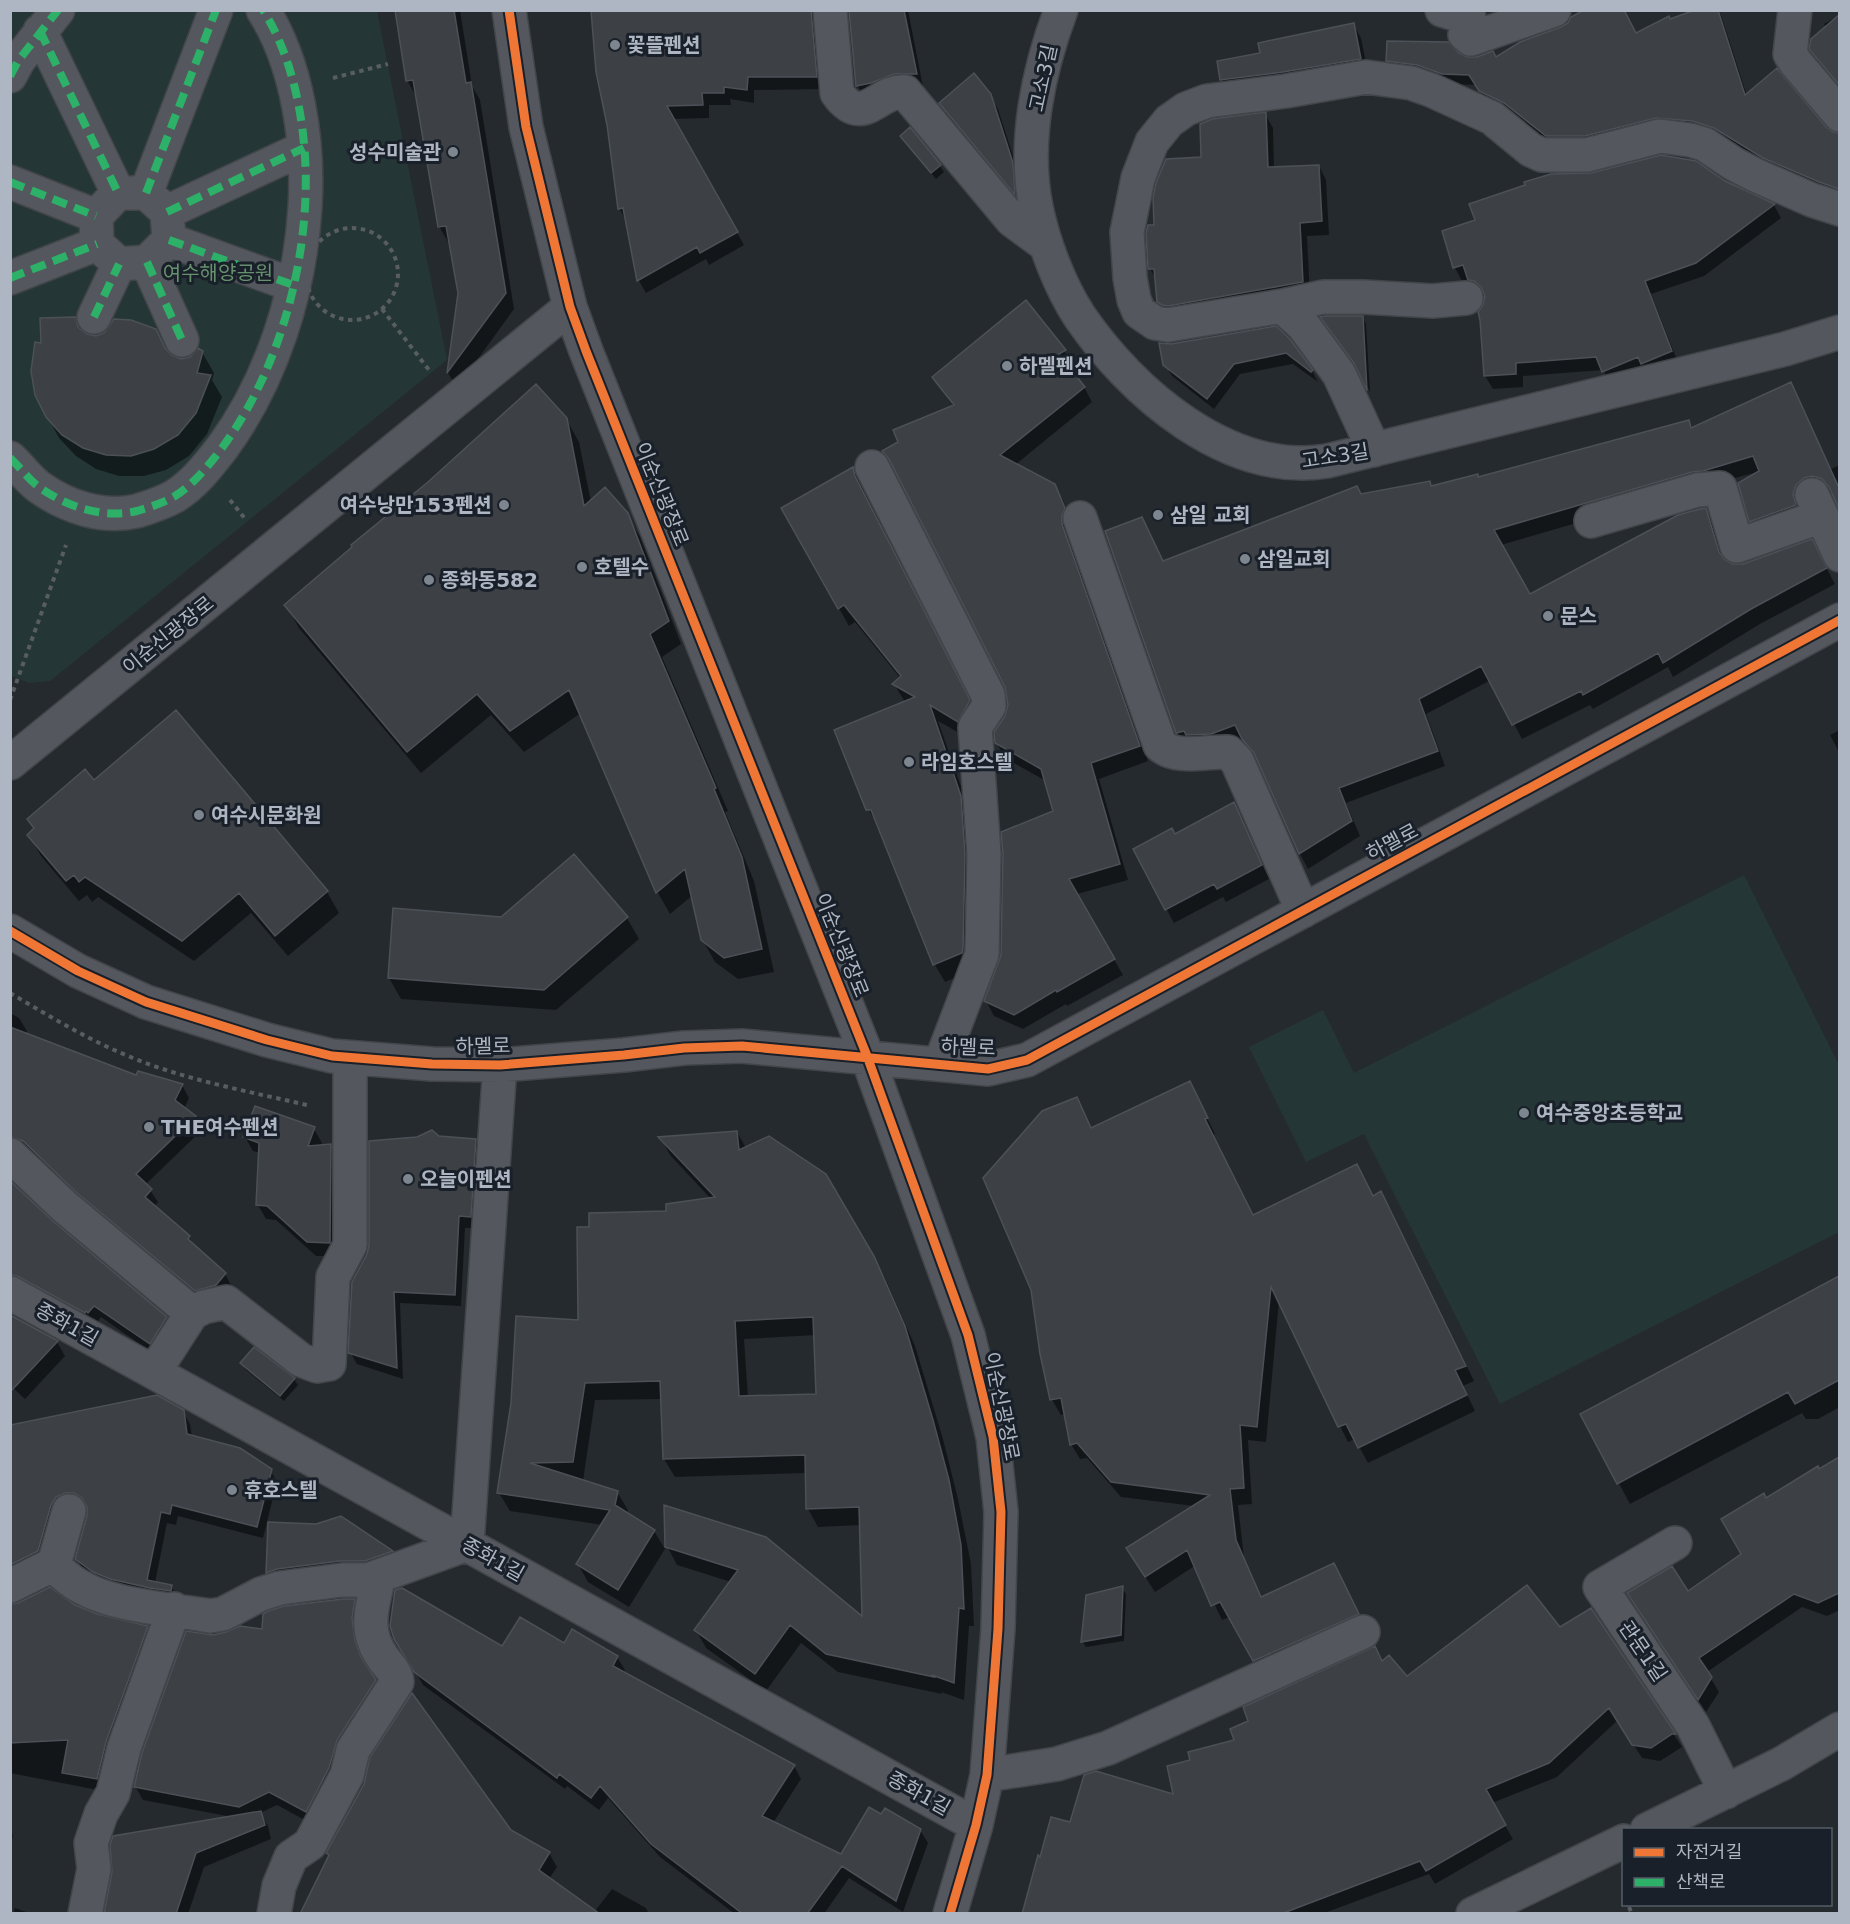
<svg xmlns="http://www.w3.org/2000/svg" width="1850" height="1924" viewBox="0 0 1850 1924" font-family="'DejaVu Sans','Noto Sans KR',sans-serif">
<style>
.green{fill:#253636}
.shadow{fill:#0007;fill-rule:evenodd}
.building{fill:#3d4146;stroke:#4c5158;stroke-width:1.5;fill-rule:evenodd}
.lines{fill:none;stroke-linecap:round;stroke-linejoin:round}
.minor-casing{stroke:#42464a;stroke-width:36}
.path{stroke:#585d62;stroke-width:4;stroke-dasharray:4.5 4.5;stroke-linecap:butt}
.minor{stroke:#54585e;stroke-width:33}
.quiet{stroke:#2db169;stroke-width:8;stroke-dasharray:15 8;stroke-linecap:butt}
.cycleway-casing{stroke:#192029;stroke-width:13}
.cycleway{stroke:#f07635;stroke-width:9}
.poi-dot{fill:#7d858f;stroke:#192029;stroke-width:2}
.labels{text-anchor:middle;stroke-width:6;stroke-linejoin:round;paint-order:stroke}
.poi-label{font-size:20px;font-weight:bold;fill:#adb6c2;stroke:#192029;text-anchor:start}
.street-label{font-size:20px;fill:#adb6c2;stroke:#192029}
.park-label{font-size:20px;fill:#67906e;stroke:#192029}
</style>
<rect width="100%" height="100%" fill="#252a2f"/>
<path class="green" d="M10,11H377L447,360L50,681L29,683L10,675Z
M1744,875L1839,1065V1232L1500,1404L1364,1134L1306,1162L1249,1047L1323,1010L1354,1073Z"/>
<path class="shadow" d="M396,10H460L472,86L480,100L514,309L457,388L448,373L459,293L450,242H448L439,226L416,96L407,80Z
M593,10H824L823,89L754,90V103L730,99L731,105H709V118L673,119L744,245L709,265L706,259L646,293L639,281L627,222L619,208Z
M850,10H908L923,87L901,86L865,99L858,86Z
M1700,10H1719L1721,15L1747,96L1825,128L1833,134L1840,135V197L1770,168L1721,138L1553,146L1511,113L1486,101L1476,85L1448,84L1394,71L1388,60L1458,55L1467,59H1496L1636,35Z
M1840,15V86L1817,60L1811,49L1826,28L1824,24Z
M1353,24L1361,38L1368,73L1230,94L1222,80L1219,62L1261,55Z
M990,95L998,109L1020,178L1022,205L948,117L941,103Z
M1265,114L1273,128L1274,169L1319,166L1326,180L1329,235L1307,236L1310,296L1167,315L1158,301L1157,281L1150,269L1156,226L1203,158Z
M901,136L940,166L944,172L936,179Z
M1725,182L1774,205L1781,218L1704,276L1651,294L1679,365L1611,384L1603,370L1523,376V387L1493,389L1485,376L1486,297L1477,293L1469,279L1462,281L1455,268L1443,232Z
M1362,317L1366,324L1370,392L1358,367Z
M75,318L84,334L95,337L155,330L170,356L181,360L191,358L202,352L214,373L212,380L222,397L207,434L189,456L166,470L144,476H119L96,469L76,456L59,438L47,416L43,344Z
M1276,328L1312,371L1318,382L1293,364L1240,374L1214,409L1172,376L1165,364L1171,345Z
M1064,351L1073,366L1069,369L1084,387L1092,402L1015,465L1054,485L1063,500L1072,524L1069,531L1070,541L1148,761L1099,779L1128,880L1077,894L1123,975L1067,1006L1066,1004L1023,1029L994,1016L986,1001L1002,955L1004,854L1054,812L1046,781L1005,758L996,742L1009,705L1006,686L897,471L884,452L953,406L933,377Z
M1791,384L1831,469L1840,465V506L1833,495L1824,491L1801,510L1759,536L1751,521L1758,472L1701,487L1501,545L1530,596L1706,510L1714,525L1725,562L1732,566L1820,556L1835,584L1760,624L1673,677L1668,667L1593,709L1590,705L1522,739L1491,680L1426,714L1445,766L1346,803L1360,836L1308,869L1300,854L1260,764L1244,739L1220,748L1186,747L1177,732L1164,563L1361,495L1431,487L1479,478L1689,422L1693,429Z
M566,419L579,442L591,502L626,514L640,537L681,644L662,657L728,811L725,812L754,881L774,972L738,979L715,962L702,939L693,895L670,914L658,893L581,713L524,752L491,715L421,773L299,628L286,605Z
M853,469L979,719L968,738L938,721L971,815L972,971L945,982L935,965L879,827L868,809L905,702L894,684L901,679L855,622L849,626L783,509Z
M1840,730V754L1830,735Z
M94,782L327,892L339,913L288,956L251,913L194,961L98,897L92,902L87,895L79,901L41,856L29,835L35,830L29,819Z
M1234,804L1269,879L1226,902L1223,897L1174,923L1135,850L1174,835Z
M574,857L627,918L639,939L556,1010L401,999L389,978L502,919Z
M10,1013L19,1018L27,1031L25,1034L136,1077L182,1085L189,1098L184,1109L194,1117L202,1130L145,1185L150,1190L158,1202L154,1207L189,1237L195,1248L225,1274L232,1287L223,1298L203,1303L10,1150Z
M1077,1099L1092,1129L1198,1099L1215,1134L1213,1135L1253,1216L1357,1166L1373,1197L1381,1193L1390,1208L1474,1381L1463,1386L1475,1411L1368,1463L1355,1439L1348,1442L1340,1426L1279,1301L1266,1442L1248,1440L1252,1504L1238,1505L1244,1557L1262,1598L1342,1580L1367,1630L1263,1676L1230,1617L1222,1620L1196,1565L1155,1592L1137,1564L1194,1506L1121,1497L1087,1458L1080,1459L1071,1444L1065,1414L1061,1415L1052,1400L1041,1354Z
M314,1129L322,1143L320,1146H330L338,1159L337,1256H316L276,1220L266,1219L258,1205L260,1153L253,1151L245,1137Z
M737,1132L746,1148L825,1176L884,1276L915,1346L943,1439L958,1499L971,1564L974,1626H969L964,1700L941,1692L942,1694L838,1672L801,1643L766,1691L706,1648L696,1630L731,1582L677,1565L667,1546L666,1507L863,1620L861,1525L818,1527L808,1509L807,1473L675,1477L664,1459L662,1399L595,1400L583,1481L617,1492L628,1510L627,1514L654,1531L665,1549L629,1607L588,1582L578,1564L603,1525L510,1511L499,1493L580,1321L591,1229L668,1212L711,1199L670,1155L661,1138ZM816,1335L818,1395L748,1397L744,1339Z
M438,1137L475,1140L482,1152L477,1228H465L461,1306L400,1303L403,1379L357,1364L350,1352L370,1245Z
M52,1223L166,1318L173,1331L157,1356L101,1317L96,1324L33,1292L29,1284L10,1268Z
M1840,1277V1407L1818,1419H1806L1802,1413L1630,1504L1582,1415Z
M10,1316L57,1342L65,1356L25,1399L10,1385Z
M242,1363L294,1379L298,1385L284,1401L246,1370Z
M183,1412L190,1424L192,1437L270,1470L277,1482L263,1538L178,1516L176,1525L167,1523L155,1583L171,1586L178,1598L118,1590L83,1570L77,1558L89,1516V1508L81,1504L44,1563L18,1576L12,1566H10V1427Z
M1840,1459V1610L1827,1616L1802,1607L1707,1672L1719,1692L1706,1712L1636,1607L1688,1593L1743,1554L1765,1500Z
M341,1517L392,1552L400,1565L275,1586L267,1573L317,1526Z
M1122,1588L1126,1594L1124,1641L1086,1647L1082,1641Z
M354,1600L361,1614L359,1633L361,1656L366,1667L383,1694L314,1825L277,1805L260,1813L268,1826L271,1839L204,1867L188,1914H106L232,1817L143,1800L135,1786L213,1636L264,1631Z
M10,1606H74L97,1616L147,1627L154,1639L103,1791L10,1773Z
M1591,1610L1682,1747L1660,1761L1642,1758L1618,1720L1557,1777L1492,1803L1513,1839L1435,1884L1429,1874L1322,1914H1023L1041,1859L1071,1824L1176,1796L1192,1761L1236,1741L1250,1722L1374,1648L1383,1662L1407,1678L1559,1629Z
M393,1632L503,1648L565,1645L617,1657L625,1670L623,1673L794,1766L801,1779L773,1823L842,1856L882,1816L920,1830L928,1843L903,1912L849,1878L824,1914H735L660,1857L608,1798L599,1810L567,1786L565,1789L423,1685Z
M10,1823L13,1837L10,1842Z
M510,1831L549,1853L557,1867L549,1879L595,1911L612,1889L646,1908L649,1914H302Z
M15,1908L32,1914H13Z"/>
<path class="building" d="M395,10H454L466,83L471,82L506,293L447,373L458,293L446,226L438,227L413,80L406,81Z
M591,10H811L817,77H748L747,90L724,87V93H702L703,105L667,106L738,232L700,253L697,247L637,281L623,208L618,209L607,125L596,72Z
M849,10H904L917,74H894L871,83L856,86Z
M1584,10H1624L1636,33L1669,16L1670,19L1695,10H1718L1745,95L1777,68L1826,127L1833,132L1839,133V189L1819,182L1763,158L1714,128L1692,121L1656,118L1585,136H1546L1504,103L1479,91L1469,75L1442,74L1417,65L1386,61L1387,41L1449,42L1459,53L1467,57H1477L1493,51L1496,57L1520,42L1561,27L1568,23L1571,17Z
M1839,15V85L1809,49L1811,39Z
M1354,23L1361,59L1283,72L1220,80L1217,61L1260,53L1258,43Z
M974,73L991,94L1013,163L1015,195L939,103Z
M1266,112L1268,167L1319,165L1322,221L1300,223L1303,282L1168,306L1162,305L1157,302L1154,269H1148L1146,233L1148,225H1154L1153,198L1156,183L1166,159L1201,157L1200,124L1212,119Z
M910,127L941,165L931,173L900,136Z
M1661,155L1696,161L1725,181L1775,204L1696,263L1645,281L1672,351L1641,364L1638,357L1602,372L1596,357L1516,363V374L1484,376L1480,320L1478,312L1483,305L1485,296L1481,287L1474,281L1468,280L1463,265L1453,268L1442,231L1475,220L1469,204L1525,185L1524,182L1551,174L1591,173Z
M1026,300L1066,350L1059,354L1085,387L1000,455L1055,484L1065,508L1062,515V524L1140,746L1091,763L1120,864L1069,879L1115,959L1057,992L1056,990L1014,1015L984,1001L1001,955L1003,854L1001,832L1053,811L1041,769L995,743L994,732L1005,716L1008,705L1005,687L889,459L882,451L898,442L893,430L954,405L932,377Z
M1325,316H1363L1367,391L1354,363L1320,317Z
M76,317L78,327L87,334L96,336L104,333L114,319L131,320L156,329L165,348L172,355L181,359L190,357L198,348L203,351L197,373L211,375L196,413L178,435L154,449L131,456L106,455L83,448L62,435L46,417L35,395L31,371L35,342L41,343L40,318Z
M1276,326L1289,338L1313,370L1311,372L1286,353L1234,364L1207,399L1163,365L1159,343L1171,344Z
M1791,382L1839,488V509L1829,487L1822,479L1813,476L1804,478L1796,485L1793,494L1796,505L1749,522L1738,483L1759,471L1753,456L1703,471L1692,472L1494,530L1530,594L1678,515L1700,509L1706,508L1719,552L1725,560L1733,564H1743L1812,539L1827,568L1751,609L1663,663L1658,653L1583,695L1581,691L1512,725L1481,666L1419,699L1438,751L1339,788L1352,821L1299,854L1254,753L1242,739L1235,725L1211,734L1186,735L1184,731L1176,733L1105,531L1142,517L1163,561L1357,486L1361,494L1430,481L1431,486L1478,474V477L1689,420L1691,428Z
M536,384L567,418L584,506L605,487L628,513L669,621L650,634L716,788L714,789L742,857L762,949L724,958L701,940L685,869L656,893L569,690L510,731L477,694L407,752L284,605L352,547L351,545L428,482Z
M853,467L855,476L970,700L958,722L930,705L961,796L965,854L963,950L962,953L933,965L871,810H866L834,730L915,697L892,684L901,676L844,605L838,609L781,508Z
M176,710L328,891L275,936L239,893L182,941L85,877L79,882L74,875L66,881L27,835L34,828L27,819L85,769L94,780Z
M1234,802L1262,865L1217,889L1214,884L1165,910L1133,849L1172,828L1175,834Z
M574,854L628,917L544,990L388,978L393,908L501,917Z
M10,1027L136,1075L138,1071L183,1084L175,1100L196,1116L136,1174L152,1189L145,1197L190,1236L188,1239L226,1273L216,1285L195,1291L77,1193L23,1141L10,1137Z
M1190,1081L1208,1118L1205,1119L1253,1215L1357,1164L1373,1196L1381,1191L1466,1366L1455,1370L1467,1395L1358,1448L1346,1424L1338,1427L1271,1287L1257,1427L1240,1425L1244,1488L1230,1489L1236,1540L1261,1597L1334,1563L1359,1614L1253,1661L1220,1602L1211,1606L1187,1550L1145,1577L1126,1548L1210,1495L1111,1482L1077,1443L1070,1445L1061,1398L1050,1400L1040,1354L1031,1290L983,1178L1042,1111L1077,1097L1091,1128Z
M255,1106L315,1127L308,1146L331,1144L330,1243L307,1242L267,1206L256,1205L259,1143L243,1137Z
M432,1130L439,1136L476,1139L471,1217L459,1216L455,1295L394,1292L397,1368L348,1353L352,1282L367,1254L369,1245V1141L417,1137Z
M737,1131L739,1150L769,1136L826,1174L874,1256L905,1326L933,1420L949,1480L961,1545L964,1609L959,1608L954,1683L932,1675L934,1677L826,1654L790,1625L755,1674L694,1630L738,1570L665,1547L664,1505L766,1537L862,1616L859,1507L806,1509L805,1455L663,1459L660,1381L585,1383L573,1462L530,1463L618,1491L615,1505L655,1530L618,1590L576,1564L610,1510L497,1493L511,1403L516,1316L578,1320L577,1227H589V1213L666,1211V1204L715,1197L658,1137ZM813,1317L816,1394L739,1396L735,1321Z
M10,1181L53,1221L167,1317L150,1344L94,1306L88,1313L86,1311L85,1313L19,1277L10,1274Z
M1839,1276V1380L1795,1404L1788,1392L1617,1484L1580,1414Z
M10,1315L58,1341L10,1392Z
M254,1347L295,1378L280,1396L240,1363Z
M157,1395L184,1410L187,1434L240,1448L272,1469L257,1527L172,1505L170,1514L161,1512L147,1580L172,1585L171,1591L150,1588L110,1579L93,1572L75,1559L87,1516V1507L82,1498L74,1493H65L56,1497L51,1505L38,1551L10,1565V1425Z
M1839,1457V1593L1818,1603L1794,1594L1699,1658L1712,1677L1698,1700L1627,1593L1672,1566L1688,1591L1741,1554L1721,1519L1764,1493L1766,1498L1818,1466L1819,1469Z
M341,1516L393,1551L365,1561H340L277,1569L266,1573L268,1522L316,1524Z
M1527,1585L1560,1627L1591,1608L1676,1734H1672L1651,1748L1632,1745L1609,1708L1549,1763L1486,1789L1506,1825L1426,1871L1420,1861L1281,1914H1022L1038,1855L1040,1857L1051,1817L1070,1822L1084,1775L1096,1771L1173,1794L1167,1766L1190,1760L1188,1752L1234,1740L1230,1729L1248,1721L1243,1707L1375,1646L1382,1661L1389,1655L1407,1676Z
M1123,1586L1121,1635L1081,1642L1086,1595Z
M50,1587L75,1605L97,1614L148,1626L106,1742L97,1779L62,1773L68,1740L10,1743V1604L18,1603Z
M402,1588L502,1646L520,1617L564,1643L572,1629L618,1656L613,1666L795,1765L762,1816L841,1854L869,1807L881,1814L885,1808L921,1829L896,1901L842,1866L807,1914H743L651,1844L600,1786L591,1798L559,1774L557,1778L414,1672L394,1639L390,1626L395,1590Z
M343,1599H355L352,1618L355,1641L361,1657L376,1680L337,1740L329,1768L306,1812L269,1792L239,1807L134,1787L142,1753L186,1631L213,1635L226,1632L240,1626L262,1629L263,1614L268,1611L284,1606Z
M412,1693L511,1830L550,1852L539,1870L600,1914H300L329,1855L326,1853L364,1784L370,1757Z
M261,1811L265,1825L196,1853L176,1914H104L112,1872L110,1845L113,1836Z"/>
<g class="lines">
<g class="minor-casing">
<path id="minor" d="M509,10L526,127L570,307L586,351L867,1056L968,1335L993,1437L1001,1512L998,1629L987,1775L976,1825L950,1914
M830,10L837,93C863,130 878,89 905,92L1012,220L1046,245
M1061,10C1038,71 1023,143 1036,207C1043,242 1060,287 1080,317C1132,393 1229,477 1327,461L1785,349L1840,332
M1442,10L1469,18L1465,34L1471,39L1554,10
M1795,10L1790,54L1796,63L1840,115
M40,31L118,193
M10,76L18,61L58,10
M10,182L96,216
M118,193H146L167,212L169,240L147,262L119,264L97,244L96,216Z
M146,193L216,10
M167,212L304,148
M169,240L293,285
M147,262L182,340
M10,278L97,244
M1282,306L1323,297H1363L1433,301L1466,298
M94,317L119,264
M1374,450L1339,374L1303,325L1282,306L1168,325L1155,323L1139,312L1134,300L1130,278L1127,232L1138,178L1152,142L1169,121L1186,109L1207,101L1286,91L1366,77L1411,83L1431,90L1492,118L1531,150L1542,155H1587L1660,136L1690,140L1704,144L1734,164L1755,175L1812,200L1840,209
M10,458C20,467 28,479 39,487C67,507 103,519 137,511C150,507 163,503 175,496C194,484 208,466 222,448C272,380 300,291 305,207C309,144 298,65 263,10
M872,467L988,695L989,706L975,727L984,854L982,954L940,1064
M1812,495L1840,555
M1080,518L1160,745C1176,760 1207,751 1228,752L1237,761L1303,911
M1591,521L1697,490L1720,488L1737,546L1822,516
M10,763L570,307
M10,931L78,971L146,1002L267,1040L332,1056L432,1064L500,1065L624,1055L684,1048L742,1046L988,1069L1027,1060L1840,620
M10,1155L65,1207L192,1313
M10,1293L976,1825
M154,1372L192,1313L204,1307L226,1302L301,1360L317,1366L329,1364L333,1277L350,1245V1058
M69,1511L54,1564C86,1607 160,1607 210,1616L223,1614L261,1594L280,1588L342,1580H368L467,1544L500,1065
M1675,1543L1600,1587L1693,1726L1726,1792
M10,1586L54,1564
M987,1775L1057,1764L1108,1748L1363,1632
M1647,1830L1781,1764L1840,1729
M85,1914L94,1869L91,1843L101,1814L113,1793L124,1748L174,1609
M274,1914L279,1886L291,1857L310,1844L347,1775L353,1750L397,1682C396,1671 389,1667 383,1658C363,1630 372,1607 379,1576
M1473,1914L1624,1841"/>
</g>
<path class="path" d="M333,78L388,64
M306 274a46 46 0 1 1 92 0a46 46 0 1 1-92 0Z
M382,309L429,370
M230,500L246,520
M10,700L66,545
M10,993C51,1017 90,1041 133,1058C189,1081 252,1092 311,1106
M1629,1907L1632,1914"/>
<use href="#minor" class="minor"/>
<path class="quiet" d="M40,31L118,193
M10,76L18,61L58,10
M10,182L96,216
M146,193L216,10
M167,212L304,148
M169,240L293,285
M147,262L182,340
M10,278L97,244
M94,317L119,264
M10,458C20,467 28,479 39,487C67,507 103,519 137,511C150,507 163,503 175,496C194,484 208,466 222,448C272,380 300,291 305,207C309,144 298,65 263,10"/>
<g class="cycleway-casing">
<path id="cycleway" d="M509,10L526,127L570,307L586,351L867,1056L968,1335L993,1437L1001,1512L998,1629L987,1775L976,1825L950,1914
M10,931L78,971L146,1002L267,1040L332,1056L432,1064L500,1065L624,1055L684,1048L742,1046L988,1069L1027,1060L1840,620"/>
</g>
<use href="#cycleway" class="cycleway"/>
</g>
<g class="poi-dot">
<circle cx="615" cy="45" r="6"/>
<circle cx="453" cy="152" r="6"/>
<circle cx="1007" cy="366" r="6"/>
<circle cx="504" cy="505" r="6"/>
<circle cx="1158" cy="515" r="6"/>
<circle cx="1245" cy="559" r="6"/>
<circle cx="582" cy="567" r="6"/>
<circle cx="429" cy="580" r="6"/>
<circle cx="1548" cy="616" r="6"/>
<circle cx="909" cy="762" r="6"/>
<circle cx="199" cy="815" r="6"/>
<circle cx="1524" cy="1113" r="6"/>
<circle cx="149" cy="1127" r="6"/>
<circle cx="408" cy="1179" r="6"/>
<circle cx="232" cy="1490" r="6"/>
</g>
<g class="labels">
<g class="poi-label">
<text x="627" y="52">꽃뜰펜션</text>
<text x="441" y="159" text-anchor="end">성수미술관</text>
<text x="1019" y="373">하멜펜션</text>
<text x="492" y="512" text-anchor="end">여수낭만153펜션</text>
<text x="1170" y="522">삼일 교회</text>
<text x="1257" y="566">삼일교회</text>
<text x="594" y="574">호텔수</text>
<text x="441" y="587">종화동582</text>
<text x="1560" y="623">문스</text>
<text x="921" y="769">라임호스텔</text>
<text x="211" y="822">여수시문화원</text>
<text x="1536" y="1120">여수중앙초등학교</text>
<text x="161" y="1134">THE여수펜션</text>
<text x="420" y="1186">오늘이펜션</text>
<text x="244" y="1497">휴호스텔</text>
</g>
<g class="street-label">
<text transform="translate(1043 78) rotate(-78)" y="7">고소3길</text>
<text transform="translate(1335 456) rotate(-9)" y="7">고소3길</text>
<text transform="translate(662 494) rotate(68)" y="7">이순신광장로</text>
<text transform="translate(168 635) rotate(-39)" y="7">이순신광장로</text>
<text transform="translate(1392 842) rotate(-28)" y="7">하멜로</text>
<text transform="translate(842 945) rotate(68)" y="7">이순신광장로</text>
<text transform="translate(483 1046) rotate(-1)" y="7">하멜로</text>
<text transform="translate(968 1047) rotate(2)" y="7">하멜로</text>
<text transform="translate(67 1324) rotate(29)" y="7">종화1길</text>
<text transform="translate(1002 1406) rotate(79)" y="7">이순신광장로</text>
<text transform="translate(493 1559) rotate(29)" y="7">종화1길</text>
<text transform="translate(1643 1651) rotate(56)" y="7">관문1길</text>
<text transform="translate(919 1793) rotate(29)" y="7">종화1길</text>
</g>
<g class="park-label">
<text x="218" y="280">여수해양공원</text>
</g>
</g>
<rect width="1850" height="1924" fill="none" stroke="#adb6c2" stroke-width="24"/>
<rect x="1622" y="1828" width="210" height="78" fill="#192029" stroke="#545c66" stroke-width="1.5"/>
<rect x="1634" y="1848" width="30" height="9" fill="#f07635" stroke="#545c66" stroke-width="1.5"/>
<text x="1676" y="1858" font-size="18" fill="#adb6c2">자전거길</text>
<rect x="1634" y="1878" width="30" height="9" fill="#2db169" stroke="#545c66" stroke-width="1.5"/>
<text x="1676" y="1888" font-size="18" fill="#adb6c2">산책로</text>
</svg>
